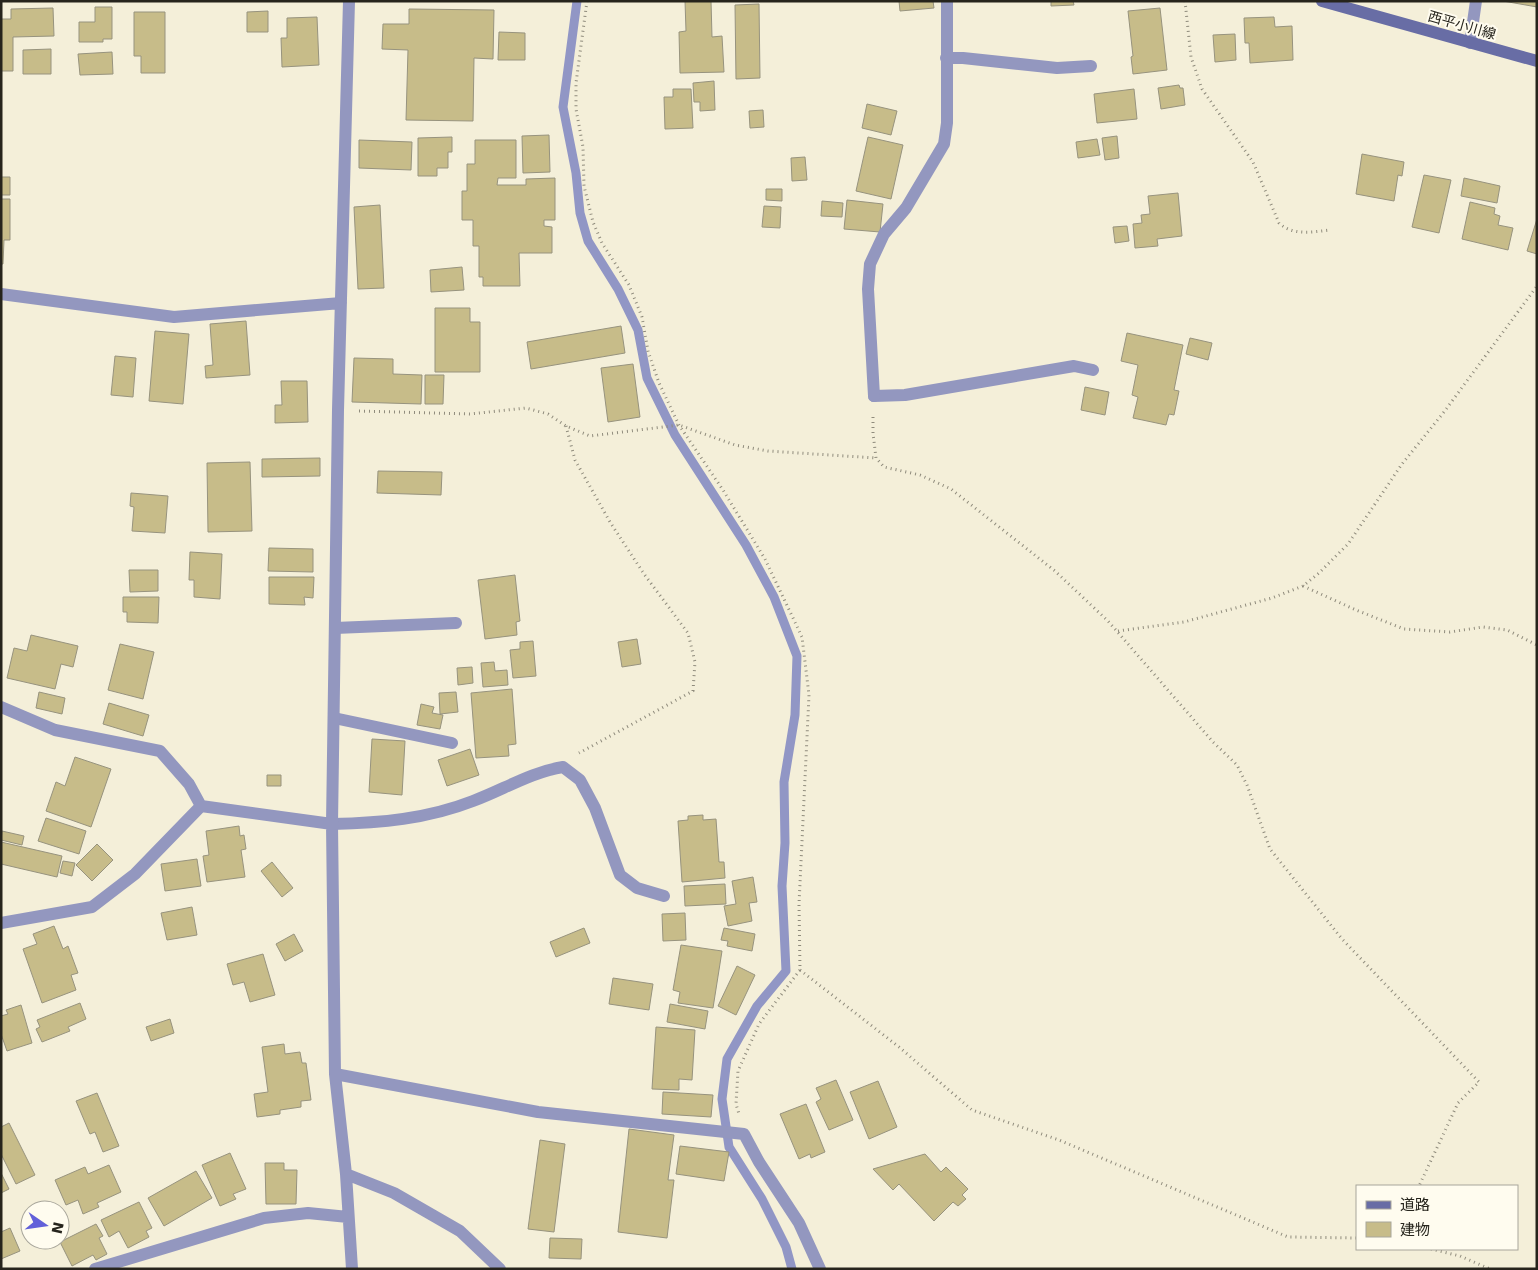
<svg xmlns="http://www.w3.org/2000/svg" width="1538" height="1270" viewBox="0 0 1538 1270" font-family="'DejaVu Sans','Noto Sans JP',sans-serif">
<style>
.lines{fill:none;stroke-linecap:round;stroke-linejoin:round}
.stream{stroke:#9196c5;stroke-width:9}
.building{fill:#c7bc89;stroke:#97937e}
.path{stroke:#8f8b7c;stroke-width:3;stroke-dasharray:1 4;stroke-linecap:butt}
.service{stroke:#9397bf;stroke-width:12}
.minor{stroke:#9397bf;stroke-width:12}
.secondary{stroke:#686da5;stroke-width:12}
.labels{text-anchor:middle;stroke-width:4;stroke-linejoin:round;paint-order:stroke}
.street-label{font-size:14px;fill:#26241c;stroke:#fffcef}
</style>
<rect width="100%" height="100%" fill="#f4efd9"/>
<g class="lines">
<path class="stream" d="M577,1L563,107L576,173L580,213L588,241L618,289L638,330L647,378L675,435L746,545L774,597L797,656L795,715L784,782L785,843L782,886L786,971L757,1006L727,1059L722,1099L729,1147L762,1199L786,1247L792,1269"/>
</g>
<path class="building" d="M685,1H711L712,37L722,36L724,72L680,73L679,32L686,31Z
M899,1H933L934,8L900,11Z
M1051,1H1073L1074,5L1051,6Z
M1503,1H1537V7Z
M759,4L760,78L736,79L735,5Z
M95,7H112V39H103V42H79V22H95Z
M53,8L54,36L13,37V71H1V19H11V9Z
M1160,8L1167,70L1133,74L1131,57L1133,56L1128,11Z
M409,9L494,10L493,59L474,58L473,121L406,120L408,50L382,49L383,24H409Z
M268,11V32H247V12Z
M134,12H165V73H141V56H134Z
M317,17L319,65L282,67L281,38H287V18Z
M1274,17L1275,27L1292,26L1293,60L1250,63L1249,43H1245L1244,18Z
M499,32L525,33V60H498Z
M1235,34L1236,60L1215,62L1213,35Z
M51,49V74H23V50Z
M112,52L113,74L80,75L78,54Z
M714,81L715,110L700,111V102H694L693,83Z
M1179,85L1180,88H1183L1185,105L1161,109L1158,88Z
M673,89H691L693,128L665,129L664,97H673Z
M1134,89L1137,119L1097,123L1094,94Z
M867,104L897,111L891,135L862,128Z
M763,110L764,127L750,128L749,111Z
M549,135L550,172L523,173L522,136Z
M1117,136L1119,158L1105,160L1102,138Z
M452,137V152H448V168H437V176H418V138Z
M868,137L903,145L891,199L856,191Z
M1097,139L1100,155L1078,158L1076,142Z
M359,140L412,142L411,170L359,168Z
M475,140H516V178H498L497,185H526V179L555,178V220H544V226L552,227V253H519L520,286H483V277H479V246H473V220H462V191H467V164H475Z
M1362,154L1404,162L1402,176L1398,175L1394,201L1356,194Z
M805,157L807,180L792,181L791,158Z
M1424,175L1451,180L1439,233L1412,227Z
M1,177H10V195H1Z
M1464,178L1500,186L1497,203L1461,196Z
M766,189H782V201L766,200Z
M1178,193L1182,236L1157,239L1158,246L1135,248L1133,224L1142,223L1141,215L1150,214L1148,196Z
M1,199H10V240H4L3,264H1Z
M847,200L883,204L880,232L844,229Z
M822,201L843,203L842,217L821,216Z
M1470,202L1495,208L1494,214L1500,216L1498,225L1513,228L1508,250L1462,239Z
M380,205L384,288L358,289L354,207Z
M764,206L781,207L780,228L762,227Z
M1537,219V254L1527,251Z
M1127,226L1129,241L1115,243L1113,227Z
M462,267L464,290L431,292L430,270Z
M435,308H470V322H480V372H435Z
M246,321L250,375L206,378L205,366L213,365L210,324Z
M621,326L625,353L531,369L527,342Z
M155,331L189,334L183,404L149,401Z
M1127,333L1183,345L1174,390L1179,391L1174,415L1169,414L1166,425L1133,418L1138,397L1132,395L1138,365L1121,361Z
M1190,338L1212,343L1208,360L1186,354Z
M115,356L136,358L133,397L111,395Z
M354,358L393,359V374L422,375L421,404L352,402Z
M633,364L640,417L608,422L601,368Z
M425,375H444L443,404H425Z
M281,381H307L308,422L275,423V405H282Z
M1085,387L1109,392L1105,415L1081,410Z
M320,458V476L262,477V459Z
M250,462L252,531L208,532L207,463Z
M378,471L442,472L441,495L377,493Z
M131,493L168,496L165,533L132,531L134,507L130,506Z
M269,548L313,549V572L268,571Z
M190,552L222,554L220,599L194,597V580H189Z
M129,570H158V591L130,592Z
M515,575L520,621L516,622L517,635L485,639L478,580Z
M269,577H314L313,598L304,597L305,605L269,604Z
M123,597H159L158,623L127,622V612H123Z
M31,635L78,646L73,667L61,664L55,689L7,678L14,648L27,651Z
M637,639L641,664L622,667L618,642Z
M533,641L536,676L513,678L510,650L520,649V642Z
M120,644L154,652L143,699L108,690Z
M494,662L495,671L507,670L508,685L483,687L481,663Z
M472,667L473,683L458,685L457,668Z
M512,689L516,744L508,745L509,756L476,758L471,693Z
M39,692L65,698L62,714L36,708Z
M456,692L458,712L440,714L439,693Z
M109,703L149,715L143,736L103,724Z
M421,704L434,707L432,713L443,715L440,729L417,725Z
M372,739L405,741L402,795L369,792Z
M470,749L479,775L447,786L438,760Z
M75,757L111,769L91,827L46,811L56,782L65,786Z
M267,775H281V786H267Z
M703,815V820L716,819L719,862H724L725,878L682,882L678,821L688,820V816Z
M46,818L86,831L79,854L38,841Z
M239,826L240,836L244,835L246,849L241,850L245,877L207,882L203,856L209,855L206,831Z
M2,831L24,836L22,845L1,840Z
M1,842L62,856L57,877L1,864Z
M97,844L113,860L92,881L76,865Z
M197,859L201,886L165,891L161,864Z
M63,861L75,863L72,876L60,873Z
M272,862L293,888L282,897L261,871Z
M753,877L757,902L749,903L752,921L728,926L724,906L736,904L732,881Z
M725,884L726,904L685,906L684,886Z
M192,907L197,935L167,940L161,913Z
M685,913L686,940L663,941L662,914Z
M54,926L63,949L68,946L78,973L71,975L76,990L42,1003L23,949L37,944L33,934Z
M584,928L590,943L556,957L550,942Z
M724,928L755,934L752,951L727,946L728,941L721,940Z
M294,934L303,951L285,961L276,944Z
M681,945L722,951L713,1008L678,1003L680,992L673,990Z
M263,954L275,995L250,1002L244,982L233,985L227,964Z
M737,966L755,975L736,1015L718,1006Z
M613,978L653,984L649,1010L609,1004Z
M80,1003L86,1019L68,1027L70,1031L42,1042L36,1029L40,1027L37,1020Z
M670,1004L708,1011L705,1029L667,1022Z
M21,1005L32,1043L7,1051L1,1034V1016L8,1014L6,1010Z
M170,1019L174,1033L151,1041L146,1027Z
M656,1027L695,1030L692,1080L679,1079V1090L652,1089Z
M284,1044L285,1054L300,1052L302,1063H306L311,1100L301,1101V1107L280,1110V1114L257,1117L254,1094L268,1092L262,1047Z
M836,1080L853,1120L829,1130L816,1102L821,1099L816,1088Z
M878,1081L897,1127L869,1139L850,1092Z
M663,1092L713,1095L711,1117L662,1114Z
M97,1093L119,1146L103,1152L95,1132L90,1134L76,1101Z
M806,1104L825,1152L811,1158L810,1154L799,1159L780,1114Z
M9,1123L35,1175L16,1184L1,1154V1127Z
M629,1129L674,1135L668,1180H674L667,1238L618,1232Z
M540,1140L565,1144L554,1232L528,1229Z
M680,1146L729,1152L724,1181L676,1174Z
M230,1153L246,1189L233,1194L236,1199L220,1206L202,1165Z
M925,1154L941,1172L946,1167L968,1189L962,1195L966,1199L958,1206L953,1202L934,1221L899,1184L893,1190L873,1169Z
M265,1163H284V1170H297L296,1204H266Z
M109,1165L121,1192L97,1203L99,1207L83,1214L78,1200L66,1205L55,1180L85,1167L88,1174Z
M196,1171L212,1198L164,1226L148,1198Z
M1,1173L9,1189L1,1193Z
M139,1202L152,1228L146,1231L149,1237L128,1248L119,1231L109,1237L101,1220Z
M96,1224L103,1236L99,1238L107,1254L96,1260L93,1255L72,1266L60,1242Z
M10,1228L20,1251L1,1259V1232Z
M550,1238L582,1239L581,1259L549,1258Z"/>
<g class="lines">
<path class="path" d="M587,1L576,83V109L583,147L584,186L593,222L602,243L629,285L642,317L648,351L659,383L679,425L723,490L765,559L802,637L809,695L799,904L800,970L759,1024L738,1071L736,1104L739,1114
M1185,1L1191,57L1202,89L1253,162L1279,223C1293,236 1312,232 1330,230
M359,411L470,414L526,408L548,414L566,426L590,436L679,425L735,445L768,451L876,458
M873,417V433L876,458L884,467L920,475L951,489L1055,571L1108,621L1213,742L1237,765L1247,785L1270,849L1342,939L1479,1082L1458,1103L1419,1186
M566,426L575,460L610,522L644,574L688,633L695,662L693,691L579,753
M1303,586L1356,610L1404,629L1450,632L1483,627L1507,630L1537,645
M1118,631L1184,622L1272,598L1303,586L1319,573L1348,544L1402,464L1444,412L1537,286
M800,970L899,1047L972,1110L1059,1140L1288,1237L1357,1238
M1431,1249L1460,1256L1490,1269"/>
<path class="service" d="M946,58H963L1057,68L1091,66
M874,396L905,395L1074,366L1093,370
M335,628L456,623
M334,718L452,743
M332,824C380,823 427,819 473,801C503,790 531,772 563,767L580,780L595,808L620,875L637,888L664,896"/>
<path class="minor" d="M349,1L338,410L332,824L335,1074L346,1174L352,1269
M1470,43L1476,1
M1,294L174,317L341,303
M874,396L868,289L870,264L884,234L906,208L944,144L947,123V1
M1,707L55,730L160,751L189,784L201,806
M1,923L92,907L135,874L201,806L332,824
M335,1074L538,1112L744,1134L759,1162L799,1223L820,1269
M346,1174L394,1193L460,1231L500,1269
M95,1269L264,1218L308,1213L348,1217"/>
<path class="secondary" d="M1322,1L1537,61"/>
</g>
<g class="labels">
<g class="street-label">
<text transform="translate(1462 25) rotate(16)" y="5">西平小川線</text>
</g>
</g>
<rect width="1538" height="1270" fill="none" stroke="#26241c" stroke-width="5"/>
<rect x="1356" y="1185" width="162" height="65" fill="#fffcef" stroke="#a8a69b"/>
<rect x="1366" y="1201" width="25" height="8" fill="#686da5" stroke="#a8a69b"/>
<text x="1400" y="1210" font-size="15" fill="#26241c">道路</text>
<rect x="1366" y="1222" width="25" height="15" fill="#c7bc89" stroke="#a8a69b"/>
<text x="1400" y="1235" font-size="15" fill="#26241c">建物</text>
<g transform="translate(45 1225) rotate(103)"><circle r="24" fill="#fffcef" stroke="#a8a69b"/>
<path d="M0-4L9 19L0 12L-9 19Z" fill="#6260d9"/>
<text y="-8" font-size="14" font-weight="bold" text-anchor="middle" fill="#26241c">N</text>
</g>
</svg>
